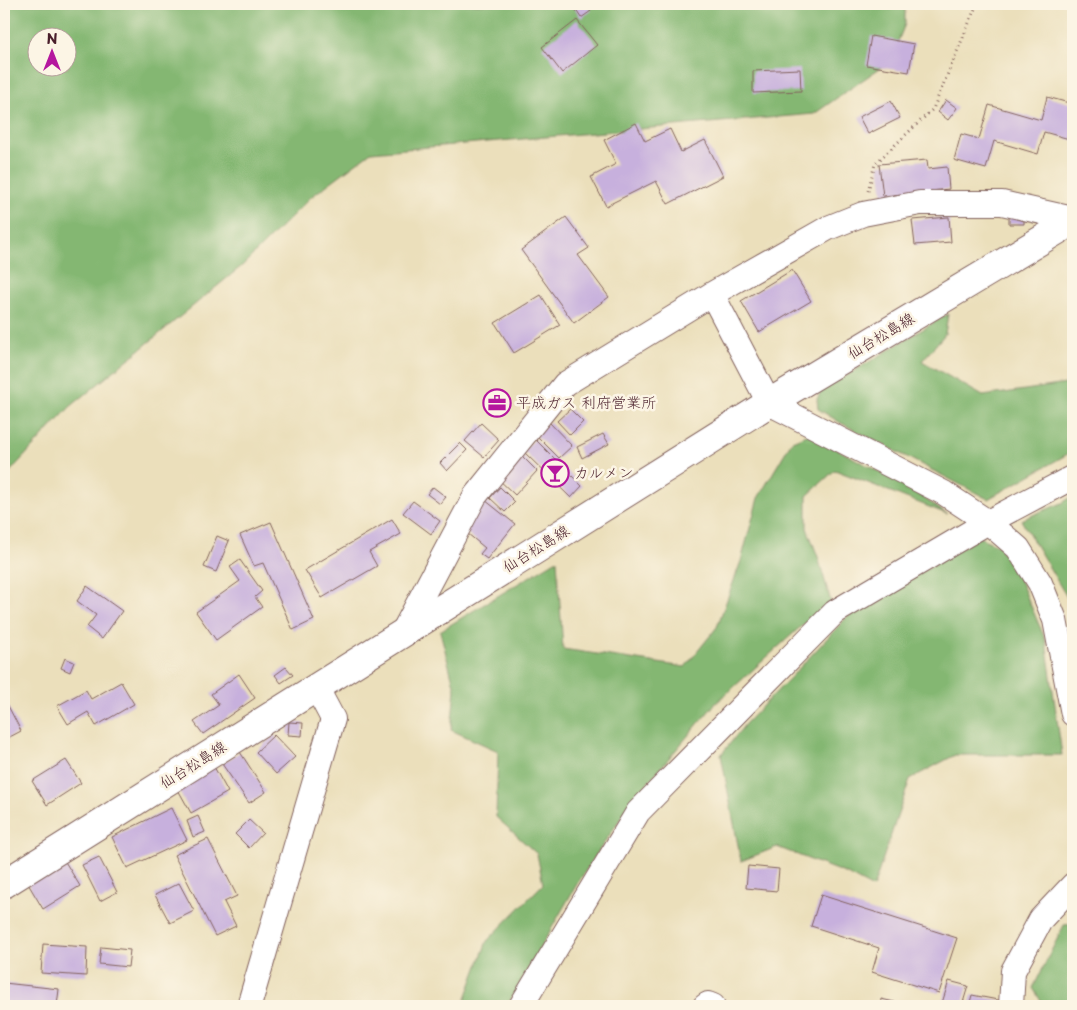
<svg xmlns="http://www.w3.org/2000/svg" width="1077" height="1010" viewBox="0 0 1077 1010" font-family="'Playpen Sans','Klee One',sans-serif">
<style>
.forest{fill:#84b772;stroke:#676b4e;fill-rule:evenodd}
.building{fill:#c7b0dd}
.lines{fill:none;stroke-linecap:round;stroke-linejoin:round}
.minor-casing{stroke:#82625d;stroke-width:26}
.major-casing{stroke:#82625d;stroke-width:30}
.path{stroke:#82625d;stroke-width:3;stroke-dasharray:1 4;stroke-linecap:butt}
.minor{stroke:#fff;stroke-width:24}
.major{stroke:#fff;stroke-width:28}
.labels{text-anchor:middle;stroke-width:5;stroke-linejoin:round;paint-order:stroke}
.street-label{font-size:15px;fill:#4a1f2b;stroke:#fcf5e5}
.poi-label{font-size:15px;fill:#4a1f2b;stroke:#fcf5e5;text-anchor:start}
</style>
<rect width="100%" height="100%" fill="#fcf5e5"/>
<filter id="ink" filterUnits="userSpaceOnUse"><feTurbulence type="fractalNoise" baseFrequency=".02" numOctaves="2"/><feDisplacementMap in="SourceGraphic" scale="10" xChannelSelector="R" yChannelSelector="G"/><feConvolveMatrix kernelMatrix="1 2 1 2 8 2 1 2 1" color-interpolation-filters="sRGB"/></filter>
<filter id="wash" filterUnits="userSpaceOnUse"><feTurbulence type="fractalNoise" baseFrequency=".0096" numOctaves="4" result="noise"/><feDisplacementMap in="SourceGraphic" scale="20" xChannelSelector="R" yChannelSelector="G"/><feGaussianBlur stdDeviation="1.12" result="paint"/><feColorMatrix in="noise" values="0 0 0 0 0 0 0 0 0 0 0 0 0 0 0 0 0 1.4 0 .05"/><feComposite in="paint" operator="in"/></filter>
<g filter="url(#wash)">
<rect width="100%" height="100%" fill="#ebdfbb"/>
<path class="forest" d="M4,4H905V24L890,61L814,114L371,152L311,197L243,265L70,407L4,478ZM38,38H68V68H38Z
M948,314L945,334L922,361L983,396L1073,383V451L988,499L841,423L818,409L817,399L821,391Z
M809,434L909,488L947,514L835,470L807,496V528L818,557L831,602L797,630L715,704L630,804L577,884L507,1006H463L487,941L543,884L537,854L496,817L498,751L451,730L455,689L440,631L557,560L563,649L685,667L717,627L741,561L758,498L792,441Z
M1073,496V616L1071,604L1021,520L1062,503Z
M979,537L999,546L1016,571L1046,641L1062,755H955L910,779L873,888L847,874L777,847L741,861L721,755L746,723L791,677L847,617Z
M1073,924V1006H1044L1033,988L1064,925Z"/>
<g id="blocks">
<path class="building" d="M580,4H586L591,11L581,18L574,7Z
M577,20L597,45L562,73L542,47Z
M871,36L914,44L909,72L866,65Z
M800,69L801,91L753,93V71Z
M1047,97L1073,104V140L1044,132L1038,154L994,141L986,169L954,160L961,134L979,139L989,105L1041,120Z
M946,100L957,108L948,120L938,112Z
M891,101L900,118L868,134L859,117Z
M636,123L645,141L670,129L681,152L705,140L723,176L668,204L656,181L606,206L591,177L616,164L604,140Z
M927,160L928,169L947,167L949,189L883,196L879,164Z
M1009,213H1024V224H1009Z
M566,217L589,248L578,255L609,297L574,323L521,250Z
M949,217L951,242L915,245L912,220Z
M792,270L811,301L759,332L741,301Z
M541,295L560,325L514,353L495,323Z
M570,409L583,422L570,435L557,421Z
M549,422L572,446L559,458L536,435Z
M481,423L499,440L484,457L465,441Z
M603,434L609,444L582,458L577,447Z
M535,439L582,486L571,498L523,451Z
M460,443L467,450L447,471L440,463Z
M519,453L537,471L515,495L496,477Z
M433,487L446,497L440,504L427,494Z
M500,487L515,502L505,512L490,498Z
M485,500L515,524L487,559L480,554L485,548L462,529Z
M413,501L440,521L431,534L403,513Z
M392,519L401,534L369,552L377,566L322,598L305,570Z
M271,522L314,620L293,630L263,563L254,566L240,535Z
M217,536L229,541L216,572L204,567Z
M240,560L262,591L255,597L262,607L216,640L196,612L240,581L230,567Z
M87,586L122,611L102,639L87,627L96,615L77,601Z
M65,658L74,662L70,672L61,668Z
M286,667L293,675L281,683L275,675Z
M239,674L255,698L203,734L194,722L219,705L211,694Z
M121,682L134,704L96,726L88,712L68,724L57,706L86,690L91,699Z
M5,700L21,731L4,740V701Z
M289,722L303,723L302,736L288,735Z
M274,735L295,757L276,774L256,752Z
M240,752L266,792L249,803L222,764Z
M66,760L81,783L47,805L32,781Z
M213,765L228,792L191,813L176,786Z
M171,808L187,840L127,868L112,837Z
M198,816L205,832L193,837L187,821Z
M249,820L263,833L249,848L235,834Z
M208,839L237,896L224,902L236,926L215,936L174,855Z
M99,857L117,892L100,901L82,865Z
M64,860L80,886L43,909L27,882Z
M748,866L779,869L777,891L746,888Z
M179,883L194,911L170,923L155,895Z
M821,895L957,938L939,993L872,972L879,948L811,926Z
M43,944L87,947L86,976L41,973Z
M101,947L130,950L128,967L99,964Z
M949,981L968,986L962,1006H941Z
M4,983L59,989L57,1006H4Z
M972,995L1003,1001L1002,1006H969Z
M881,999L908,1005V1006H880Z"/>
</g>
</g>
<g filter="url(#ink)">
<use href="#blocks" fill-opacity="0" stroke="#82625d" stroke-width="1"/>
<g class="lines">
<g class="minor-casing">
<path id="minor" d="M712,294L769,403L944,493L988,522L1018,548L1040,583L1055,620L1073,714
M403,632L475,496L565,384L712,294L828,228L863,214L920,203H1002L1073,219
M249,1006L333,719L316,687
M521,1006L638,812L835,612L988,522L1073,477
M705,1006L708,1004L713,1006
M1011,1006L1013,971L1041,919L1073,885"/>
</g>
<g class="major-casing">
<path id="major" d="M4,884L769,403L1073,221"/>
</g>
<path class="path" d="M868,191L875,164L933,109L977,4"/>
<use href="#minor" class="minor"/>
<use href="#major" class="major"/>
</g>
</g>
<defs>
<g id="office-ring" transform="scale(1.4375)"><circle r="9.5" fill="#fcf5e5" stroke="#b5179e" stroke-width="1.5"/><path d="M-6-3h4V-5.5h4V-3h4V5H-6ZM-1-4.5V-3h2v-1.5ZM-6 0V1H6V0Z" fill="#b5179e"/></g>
<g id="bar-ring" transform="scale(1.4375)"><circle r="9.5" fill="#fcf5e5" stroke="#b5179e" stroke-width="1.5"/><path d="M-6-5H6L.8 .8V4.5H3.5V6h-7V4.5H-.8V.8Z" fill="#b5179e"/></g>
</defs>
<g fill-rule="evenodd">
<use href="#office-ring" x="497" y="403"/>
<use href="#bar-ring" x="555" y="473"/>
</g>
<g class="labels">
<g class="street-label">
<text transform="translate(881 336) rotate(-31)" y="5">仙台松島線</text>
<text transform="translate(536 549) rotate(-32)" y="5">仙台松島線</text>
<text transform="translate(193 765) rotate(-32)" y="5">仙台松島線</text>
</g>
<g class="poi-label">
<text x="516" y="408">平成ガス 利府営業所</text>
<text x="574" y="478">カルメン</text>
</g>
</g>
<rect width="1077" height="1010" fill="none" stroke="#fcf5e5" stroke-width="20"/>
<g transform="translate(52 52)"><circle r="24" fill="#fcf5e5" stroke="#b59f9b"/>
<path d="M0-4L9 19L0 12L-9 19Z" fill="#b5179e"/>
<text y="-8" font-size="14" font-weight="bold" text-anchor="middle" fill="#4a1f2b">N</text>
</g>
</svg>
